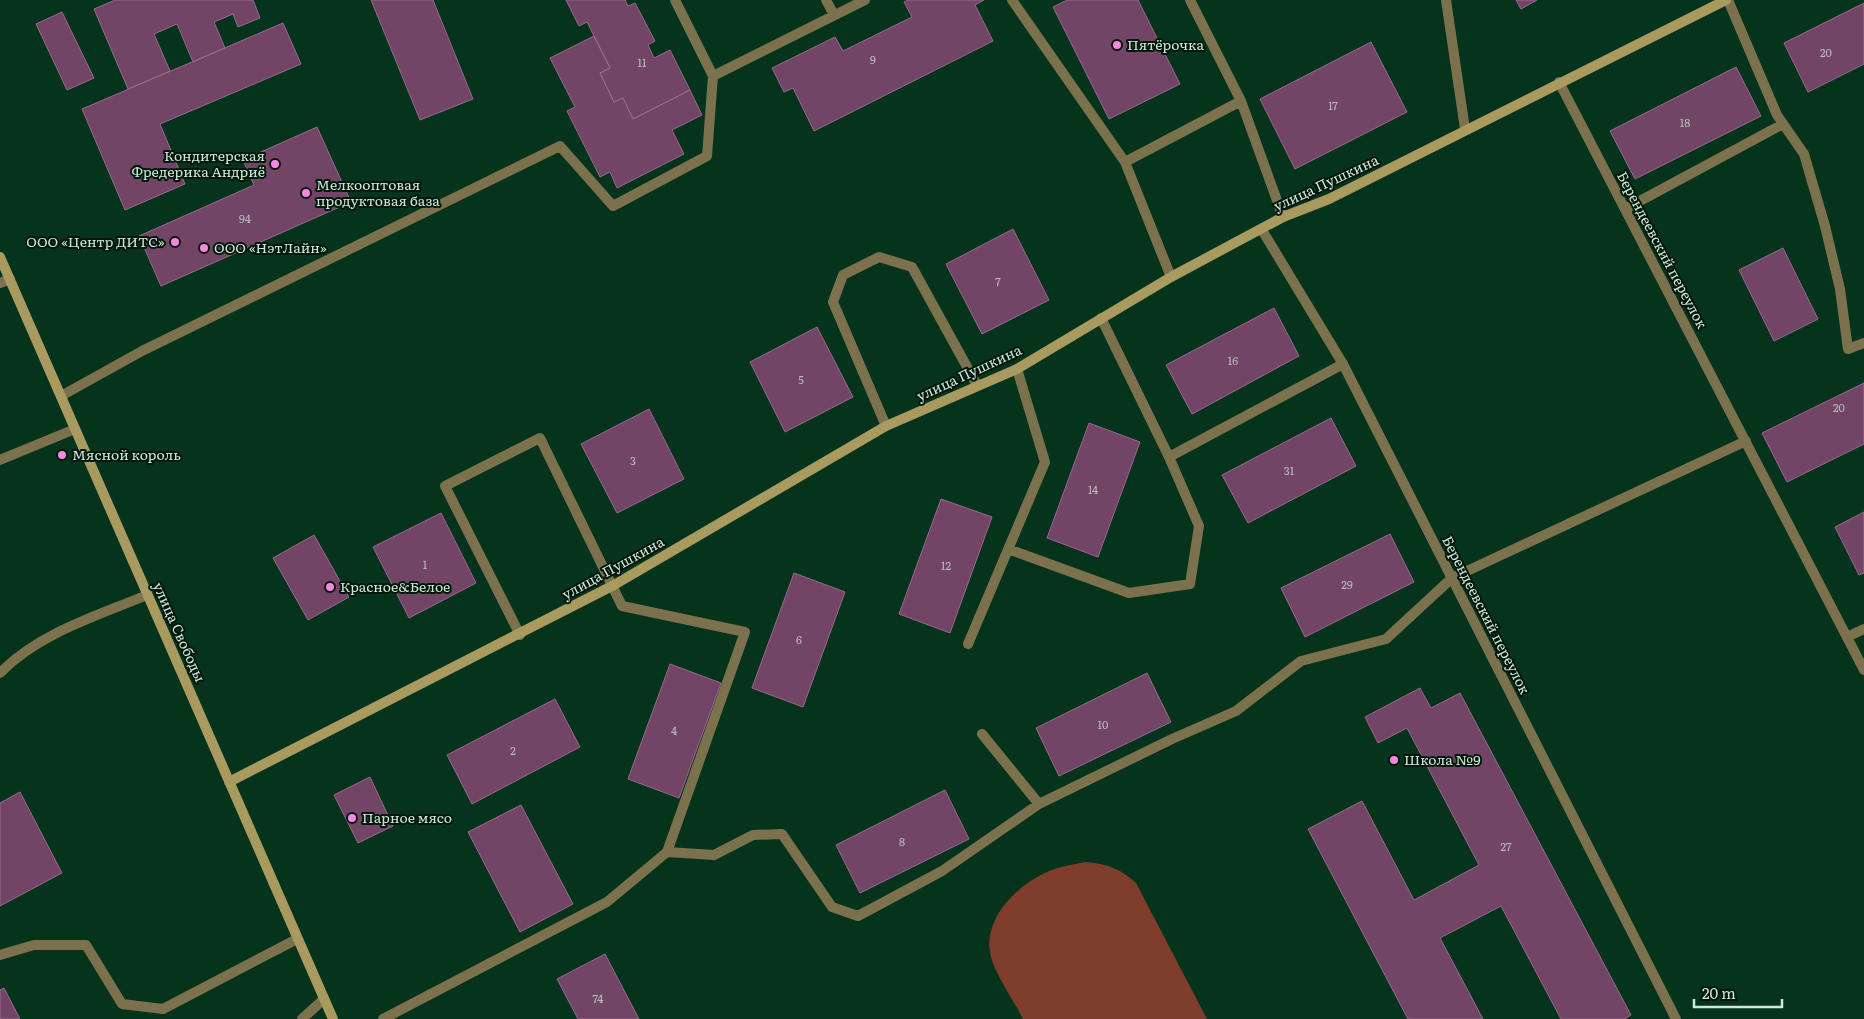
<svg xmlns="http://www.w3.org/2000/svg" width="1864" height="1019" viewBox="0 0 1864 1019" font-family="Literata,serif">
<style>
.green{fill:#7f3d2b}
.building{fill:#724567;stroke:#99698d}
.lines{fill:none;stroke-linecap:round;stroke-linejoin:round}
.lane{stroke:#7b724d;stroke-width:10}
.street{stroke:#7b724d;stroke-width:10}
.secondary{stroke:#a99a5f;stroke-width:10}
.poi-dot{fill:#fc86e3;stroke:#02170b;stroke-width:2}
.labels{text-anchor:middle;stroke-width:4;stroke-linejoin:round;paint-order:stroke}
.number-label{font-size:11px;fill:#b6bfba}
.poi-label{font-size:14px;fill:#cce8d5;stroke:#02170b;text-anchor:start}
.street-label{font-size:14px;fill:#cce8d5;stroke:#02170b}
</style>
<rect width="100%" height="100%" fill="#06331c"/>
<path class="green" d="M1086,862C1106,864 1120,868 1136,883L1207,1019H1023C1014,1001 996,976 991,957C982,922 1012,890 1041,875C1055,867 1070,865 1086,862Z"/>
<path class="building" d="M115,0H253L260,18L238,27L233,14L214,22L225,48L193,62L177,24L154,34L170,71L128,89L94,9Z
M371,0H433L473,99L420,120Z
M566,0H625L628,6L635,3L655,41L648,45L654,58L670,50L690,90L633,119L623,98L614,102L600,73L610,68L587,22L579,26Z
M908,0H984L975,5L993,41L814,131L793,88L784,92L772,68L835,37L843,51L912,17L904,2Z
M1067,0H1138L1180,84L1109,119L1053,7Z
M1516,0H1537L1521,9Z
M1864,3V64L1808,92L1784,43Z
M62,12L94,78L67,90L36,24Z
M283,23L301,64L160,124L185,184L125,210L82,109Z
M594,36L610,68L600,73L614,102L623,98L633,119L690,90L702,115L672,130L684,154L617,188L610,172L600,177L567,111L575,107L550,58Z
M1371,42L1407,112L1295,169L1260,99Z
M1736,67L1761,116L1635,179L1610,131Z
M317,127L351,202L161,286L139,236L254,185L243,160Z
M1013,229L1049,300L982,334L946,264Z
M1783,248L1818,319L1774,341L1739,270Z
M1274,308L1299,356L1192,414L1166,365Z
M817,327L853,397L785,432L750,362Z
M1864,383V444L1787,482L1762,433Z
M649,409L684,479L617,513L581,444Z
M1331,418L1356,466L1248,523L1222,475Z
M1089,423L1140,442L1098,557L1047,538Z
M941,499L992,517L950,633L899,614Z
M1864,512V573L1859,575L1835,527Z
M441,513L476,583L409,618L373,547Z
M1390,534L1414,582L1305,637L1281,588Z
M314,535L349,597L308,620L273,558Z
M794,573L845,592L803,707L752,688Z
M670,664L721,683L679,798L628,779Z
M1147,673L1171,722L1059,776L1036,728Z
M1420,688L1431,708L1460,693L1631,1015L1624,1019H1561L1501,906L1440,938L1483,1019H1408L1308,829L1362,801L1414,900L1479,865L1407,728L1378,743L1365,717Z
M555,699L580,747L472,804L447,755Z
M370,777L393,826L358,843L334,795Z
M945,790L969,839L860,893L836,845Z
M20,792L62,873L0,906V803Z
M521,805L573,904L520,932L468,832Z
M605,954L639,1019H578L557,979Z
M4,988L20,1019H0V990Z"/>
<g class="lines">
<path class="lane" d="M826,0L834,15
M1012,0L1125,162L1171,277
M1190,0L1241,101L1283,217
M1446,0L1465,129
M1728,0L1777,115L1804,154L1825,226L1840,289L1848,349L1864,343
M713,76L865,0
M1125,162L1241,101
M1625,209L1783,124
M0,283L10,279
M1101,318L1169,457
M61,396L142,351L560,146L613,206L707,156L713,76L675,0
M886,426L833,302L843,275L879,257L912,267L977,385
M0,460L75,429
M1008,549L1129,593L1190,584L1199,526L1169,457L1343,364
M1847,637L1864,629
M968,644L1045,462L1017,369
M0,673C39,633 97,616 147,595
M982,734L1039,804L1172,739L1236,711L1301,661L1386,639L1452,578L1746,441
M667,852L714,855L753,835L782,834L832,907L858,916L942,871L1039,804
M0,955L34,945H86L122,1004L163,1009L297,939
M302,1019L324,999
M383,1019L607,902L667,852L745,632L622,606L540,438L445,486L520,635"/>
<path class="street" d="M1559,82L1864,670
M1262,230L1343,364L1676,1019"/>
<path class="secondary" d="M0,257L333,1019
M229,782L614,585L886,426L1017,369L1171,277L1283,217L1329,199L1726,0"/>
</g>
<g class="poi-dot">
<circle cx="1117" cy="45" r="5"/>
<circle cx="275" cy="164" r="5"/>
<circle cx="306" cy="193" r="5"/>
<circle cx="175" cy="242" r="5"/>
<circle cx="204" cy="248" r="5"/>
<circle cx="62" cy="455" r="5"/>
<circle cx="330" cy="587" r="5"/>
<circle cx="1394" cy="760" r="5"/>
<circle cx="352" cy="818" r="5"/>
</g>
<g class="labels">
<g class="number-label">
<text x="1826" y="57">20</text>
<text x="873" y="64">9</text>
<text x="642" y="67">11</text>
<text x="1333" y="110">17</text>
<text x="1685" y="127">18</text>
<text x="245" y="223">94</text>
<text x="998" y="286">7</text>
<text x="1233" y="365">16</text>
<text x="801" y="384">5</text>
<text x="1839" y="412">20</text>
<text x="633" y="465">3</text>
<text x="1289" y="475">31</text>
<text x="1093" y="494">14</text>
<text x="425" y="569">1</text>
<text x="946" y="570">12</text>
<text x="1347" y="589">29</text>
<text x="799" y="644">6</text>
<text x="1103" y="729">10</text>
<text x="674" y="735">4</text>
<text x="513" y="755">2</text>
<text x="902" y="846">8</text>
<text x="1506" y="851">27</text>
<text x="598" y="1003">74</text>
</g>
<g class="poi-label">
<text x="1127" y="50">Пятёрочка</text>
<text x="265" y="161" text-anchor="end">Кондитерская<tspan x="265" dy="16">Фредерика Андриё</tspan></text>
<text x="316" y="190">Мелкооптовая<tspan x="316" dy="16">продуктовая база</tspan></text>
<text x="165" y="247" text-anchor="end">ООО «Центр ДИТС»</text>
<text x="214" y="253">ООО «НэтЛайн»</text>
<text x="72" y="460">Мясной король</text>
<text x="340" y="592">Красное&amp;Белое</text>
<text x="1404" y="765">Школа №9</text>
<text x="362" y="823">Парное мясо</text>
</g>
<g class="street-label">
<text transform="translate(1326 183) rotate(-25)" y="5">улица Пушкина</text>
<text transform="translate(1662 250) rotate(62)" y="5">Берендеевский переулок</text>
<text transform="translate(969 373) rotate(-25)" y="5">улица Пушкина</text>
<text transform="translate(613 568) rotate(-29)" y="5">улица Пушкина</text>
<text transform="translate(1486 615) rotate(63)" y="5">Берендеевский переулок</text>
<text transform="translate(179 632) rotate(66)" y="5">улица Свободы</text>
</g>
</g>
<path d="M1694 999v8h88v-8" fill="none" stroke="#cce8d5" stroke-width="2.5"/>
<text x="1702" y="999" font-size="15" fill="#cce8d5" stroke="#02170b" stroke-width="4" paint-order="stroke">20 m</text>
</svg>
